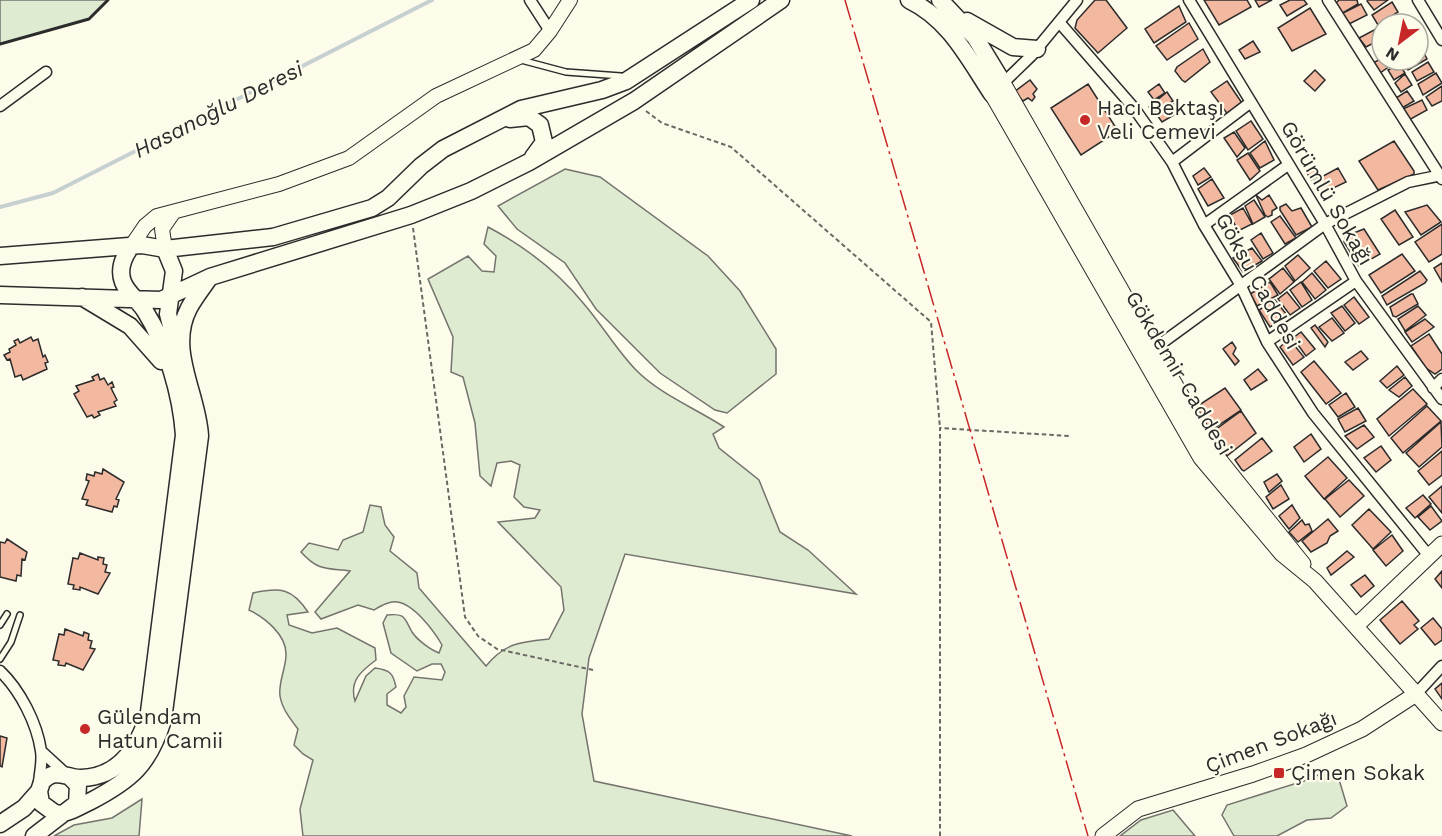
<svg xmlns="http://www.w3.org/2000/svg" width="1442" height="836" viewBox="0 0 1442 836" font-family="'Work Sans',sans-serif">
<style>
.green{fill:#deebd1;stroke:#74746e;stroke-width:1.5}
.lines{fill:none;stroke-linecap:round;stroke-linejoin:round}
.stream{stroke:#c7d0d0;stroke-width:4}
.building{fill:#f2b8a0;stroke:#2b2b2b;stroke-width:1.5}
.service-casing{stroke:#2b2b2b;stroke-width:8}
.minor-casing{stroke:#2b2b2b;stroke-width:13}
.tertiary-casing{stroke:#2b2b2b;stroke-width:16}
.secondary-casing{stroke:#2b2b2b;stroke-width:17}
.primary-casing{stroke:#2b2b2b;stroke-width:19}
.path{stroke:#6a6964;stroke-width:2;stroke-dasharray:4.5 3;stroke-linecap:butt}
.service{stroke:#fdfbea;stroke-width:5}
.minor{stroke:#fdfbea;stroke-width:10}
.tertiary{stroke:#fdfbea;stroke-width:14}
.secondary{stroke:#fdfbea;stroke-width:15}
.primary{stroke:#fdfbea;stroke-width:16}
.wall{stroke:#2b2b2b;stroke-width:3}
.power{stroke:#c62828;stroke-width:1.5;stroke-dasharray:21 4.5 3 4.5;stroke-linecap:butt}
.poi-dot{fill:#c62828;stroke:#fdfbea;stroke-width:2}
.labels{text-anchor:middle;stroke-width:4.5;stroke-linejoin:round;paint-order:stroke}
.poi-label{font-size:21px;fill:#2b2b2b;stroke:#fdfbea;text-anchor:start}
.street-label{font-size:21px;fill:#2b2b2b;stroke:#fdfbea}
.water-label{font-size:22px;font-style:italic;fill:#2b2b2b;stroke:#fdfbea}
</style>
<rect width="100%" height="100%" fill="#fdfbea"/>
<path class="green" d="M0,0H108L89,19L0,44Z
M565,169L600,177L708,256L740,291L776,349V374L727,413L715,410L660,373L596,309L565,263L517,229L498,206Z
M488,227C524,246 558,272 584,304C602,325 616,349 635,369C659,394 695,408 724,427L713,434L719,448L759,480L780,532L808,550L856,594L625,554L589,658L582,714L594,781L852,836H303L300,809L313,760L303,754L294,745L298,729C291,720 282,709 280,696C278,683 286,668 286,655C287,635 264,617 249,610L253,593C280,587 292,588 308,612L287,615L289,625L312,633L337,628L375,648L376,660C361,671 349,681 355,701L366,676L375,668C390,670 393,673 396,687L387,694V705L401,713L406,707L404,696L414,677L442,680L445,672L441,664H432L417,671L391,653L383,623L387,615C406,613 404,618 412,632C417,640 431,650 439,653L442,645C434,631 414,604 397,602C389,601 381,606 374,610L358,605L321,619L315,612L350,571C326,568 318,571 301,552L309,543L338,550L343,540L363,532L370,505L381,507L385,525L394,537L390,551L417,573L419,588L486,666C505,643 520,642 549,639L564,610L561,587L498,522L535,518L540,510L524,507L514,497L520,465L511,461L497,463L491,486L480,476L475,423L463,377L451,372L453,337L428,279L468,256L482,271L494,272L496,256L484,244Z
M1328,770L1338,776L1347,806L1331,818L1307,820L1277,836H1234L1222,815L1227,805L1310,779Z
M142,799L139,836H54L74,825L112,818Z
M1173,810L1195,836H1120L1141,820Z"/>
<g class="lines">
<path class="stream" d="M0,207L53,193L432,0"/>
</g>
<path class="building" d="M1095,0H1106L1127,28L1098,53L1075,28L1077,20Z
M1204,0H1247L1251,7L1219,25Z
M1255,0H1272L1259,7Z
M1290,0H1304L1307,4L1287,16L1280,5Z
M1339,0H1357L1358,4L1341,14L1335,4Z
M1388,0L1374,10L1367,1L1368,0Z
M1392,2L1398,12L1378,25L1372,15Z
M1361,4L1367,15L1349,24L1341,14Z
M1179,6L1186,22L1154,43L1145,29Z
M1310,8L1326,34L1292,51L1278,28Z
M1399,16L1404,24H1384L1396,16Z
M1189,23L1198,39L1167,60L1156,46Z
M1376,29L1381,39L1366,47L1359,38Z
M1253,41L1260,52L1245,59L1239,50Z
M1203,49L1210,62L1185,82L1182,80L1175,71L1177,67Z
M1422,49L1427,59L1408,70L1403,61L1418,60V52Z
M1382,58V60L1397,61L1380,73L1373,63Z
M1428,62L1434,72L1417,81L1412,72Z
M1399,64L1405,73L1394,80L1388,70Z
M1315,70L1325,80L1315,91L1304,81Z
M1436,73L1442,83L1423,95L1418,84Z
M1405,74L1412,85L1401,92L1395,83Z
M1030,80L1037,89L1033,94L1035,97L1032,101L1028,98L1023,101L1014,92Z
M1227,81L1244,106L1229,116L1211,92Z
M1088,84L1118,131L1081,155L1051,108Z
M1159,84L1165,93L1154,100L1148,92Z
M1442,86V101L1432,106L1426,97Z
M1407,91L1414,101L1402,108L1396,98Z
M1167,92L1173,101L1153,113L1149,107Z
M1422,100L1427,110L1409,120L1403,109Z
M1174,104L1179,112L1162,122L1157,115Z
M1251,121L1263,139L1248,150L1236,131Z
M1234,132L1245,148L1237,157L1224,138Z
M1265,141L1274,160L1260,168L1250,153Z
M1394,141L1414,171V174L1378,190L1359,161Z
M1248,153L1260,171L1250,180L1237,160Z
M1315,166L1320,175L1311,180L1306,171Z
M1204,168L1211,177L1198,185L1193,176Z
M1338,168L1346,182L1321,194L1314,181Z
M1212,179L1224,198L1208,206L1198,189Z
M1256,195L1262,200L1269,195L1277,208L1272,211V215L1268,217L1265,215Z
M1254,200L1265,217L1253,224L1245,206Z
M1286,204L1292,211L1301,208L1312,227L1296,235L1280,210V207Z
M1427,205L1441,222L1421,235L1405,212Z
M1243,208L1252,224L1238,231L1230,215Z
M1395,210L1413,237L1399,245L1381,219Z
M1280,216L1296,238L1285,244L1271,222Z
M1442,224V254L1429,262L1415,242Z
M1364,229L1380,254L1359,266L1344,242L1346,236Z
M1261,233L1273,253L1263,259L1251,240Z
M1252,248L1262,261L1243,272L1233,258Z
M1402,254L1415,271L1381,293L1369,275Z
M1298,255L1310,268L1295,281L1285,266Z
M1326,261L1341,279L1328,288L1314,271Z
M1442,263V282L1434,268Z
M1283,268L1294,282L1280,294L1269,279Z
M1420,271L1427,280L1425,283L1387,305L1382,296Z
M1312,273L1326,290L1315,299L1302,282Z
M1270,282L1278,295L1257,306L1250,294Z
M1301,282L1312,300L1302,307L1290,290Z
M1287,292L1300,308L1290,315L1278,299Z
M1411,294H1413L1418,304L1396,317L1393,316L1390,307Z
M1354,297L1369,317L1359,324L1344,305Z
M1275,300L1287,315L1270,327L1259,310Z
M1342,306L1355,323L1345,331L1331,313Z
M1418,306L1426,315L1405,331L1398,319Z
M1332,318L1344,333L1332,341L1319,327Z
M1425,319L1434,327L1412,342L1405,332Z
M1315,325L1328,342L1325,347L1311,328Z
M1301,332L1315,349L1306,356L1293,338Z
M1429,334L1442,354V369L1435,374L1426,368L1411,346Z
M31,337L33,341L38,339L43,357L45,355L48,362L45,363L47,369L23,380L21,375L15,377L10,359L7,360L4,355L10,352L9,349L16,345L14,341L18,339L20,343Z
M1289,339L1304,357L1293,365L1280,347Z
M1232,342L1236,348L1233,354L1239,361L1235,365L1223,349Z
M1361,351L1368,359L1353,370L1345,362Z
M1314,361L1341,393L1326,404L1301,372Z
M1397,366L1404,375L1387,388L1380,381Z
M1258,369L1267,380L1251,390L1244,380Z
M98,374L100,380L104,378L108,385L112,382L114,387L111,388L117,400L114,402L116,406L98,412L100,415L94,418L92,415L87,417L74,394L79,391L76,386L94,380L92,377Z
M1405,377L1412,386L1399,397L1389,390Z
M1225,388L1241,410L1210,431L1196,407Z
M1413,389L1427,404L1389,436L1377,419Z
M1346,393L1355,407L1338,417L1329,405Z
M1427,406L1441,421L1403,453L1391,438Z
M1358,408L1366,421L1345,432L1338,419Z
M1241,411L1256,433L1227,456L1211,433Z
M1441,422L1442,447L1419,467L1406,453Z
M1364,425L1374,437L1357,449L1345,436Z
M1311,434L1321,449L1304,462L1294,447Z
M1262,438L1272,451L1244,471L1242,470L1235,460Z
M1381,446L1391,460L1376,472L1364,458Z
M1442,451V475L1429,485L1418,471Z
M1328,457L1347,478L1324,499L1305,476Z
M103,469L124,482L116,499L119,500L117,507L114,506L112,512L86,505L88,500L82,499L89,481L86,480L87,474L94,476L95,472L102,474Z
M1277,474L1282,481L1269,492L1264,482Z
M1349,480L1364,496L1340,517L1325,499Z
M1281,485L1289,499L1273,509L1266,497Z
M1442,486V513L1429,497Z
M1423,495L1431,504L1415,518L1406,508Z
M1292,505L1300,518L1289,529L1279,516Z
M1431,506L1442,521L1430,530L1418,517Z
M1369,509L1391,532L1373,549L1352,525Z
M1328,519L1338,531L1330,536L1327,543L1311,552L1302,541Z
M1302,520L1305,525L1309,524L1312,531L1298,542L1289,532Z
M1392,535L1403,551L1386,566L1373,550Z
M7,539L27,552L25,560L22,559L21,576L17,575L16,581L0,577V542L5,543Z
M1347,551L1354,557L1331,575L1327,568Z
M80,553L98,560V557L104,558L103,564L107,565L105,572L110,573L98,594L80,587V590L73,589L74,585L68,584L73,558L78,559Z
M1442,571V588L1435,579Z
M1365,575L1374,586L1361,597L1351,585Z
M1402,601L1419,621L1414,625L1418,629L1400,644L1380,620Z
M1433,618L1442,629V640L1435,645L1421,628Z
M65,629L83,636L84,632L89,634L88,640L92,641L90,648L95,649L83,670L66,663L65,666L58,665L59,661L53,660L59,634L64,635Z
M1442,683V699L1435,689Z
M0,736L7,738L2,767L0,766Z"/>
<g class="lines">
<g class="service-casing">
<path id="service" d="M521,60L566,72L621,76
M0,625L7,614
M0,659L11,642L20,615"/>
</g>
<g class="minor-casing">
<path id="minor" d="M530,0L550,31
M1189,0L1325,224L1356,281L1442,399
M1328,0L1442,179
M1418,0L1442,40
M1059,22L1134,108L1172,162L1204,225L1240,284L1267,342L1313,413L1429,556
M999,87L1031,56L1077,0
M0,106L46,72
M1172,162L1251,102
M1204,225L1288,165
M1267,342L1356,281
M1151,351L1325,224L1408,182L1442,175
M1433,388L1442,379
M0,671C20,690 37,723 41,751C43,763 39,774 39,785
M1416,694L1442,666
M41,751L65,773"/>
</g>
<g class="tertiary-casing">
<path id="tertiary" d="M130,248L145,226L157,216L279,184L349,158L436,96L534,50L550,31L570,0
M165,249L162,229L173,213"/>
</g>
<g class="secondary-casing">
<path id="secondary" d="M1003,83L1214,453L1303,564
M992,94L1201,458L1282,554L1315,581L1442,723
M1357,625L1442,544
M1103,836L1138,809L1253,774L1306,755L1362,729L1416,694"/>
</g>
<g class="primary-casing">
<path id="primary" d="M909,0C950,20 968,58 992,94
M940,0L975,37L1003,83
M967,21L1013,47L1037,49
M510,119L529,117L540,125L544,142L533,157
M130,248C123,258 118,269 123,282C127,293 139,301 145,311C167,346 181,394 184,435L149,712C139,747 120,777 81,778C65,778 55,767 42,782L39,791L41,803L56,814C68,814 80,806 91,801C131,780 149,765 163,720L200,436C198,394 167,350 189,308C195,297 203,287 210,277
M165,249L273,237L372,208L388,198L421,166L443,149L521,109L602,90L626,81L751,0
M0,256L142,245L165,249L174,271L168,314L177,350
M0,295L161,300L210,277L411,215L471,191L529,162L634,101L781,0
M82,297L130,326L161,361
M0,824L24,808L39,791
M34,836L77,803L78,785L69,776"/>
</g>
<path class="path" d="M646,111L662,123L731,147L931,322L940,428
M413,228L465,617L478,636L497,649L593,670
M940,836V428L1069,436"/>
<use href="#service" class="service"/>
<use href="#minor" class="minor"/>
<use href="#tertiary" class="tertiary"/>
<use href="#secondary" class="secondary"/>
<use href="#primary" class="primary"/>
<path class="wall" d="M0,44L89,19L108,0"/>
<path class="power" d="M845,0L1088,836"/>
</g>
<g class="poi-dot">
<circle cx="1085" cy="120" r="6"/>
<circle cx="85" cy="729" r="6"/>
<rect x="1273" y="767" width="12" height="12" rx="3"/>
</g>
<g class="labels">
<g class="poi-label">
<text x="1097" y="115">Hacı Bektaşı<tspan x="1097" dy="24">Veli Cemevi</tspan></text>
<text x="97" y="724">Gülendam<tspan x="97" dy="24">Hatun Camii</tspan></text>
<text x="1291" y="780">Çimen Sokak</text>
</g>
<g class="street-label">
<text transform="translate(1327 193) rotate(60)" y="7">Görümlü Sokağı</text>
<text transform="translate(1258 281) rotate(61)" y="7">Göksu Caddesi</text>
<text transform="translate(1179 373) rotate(59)" y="7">Gökdemir Caddesi</text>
<text transform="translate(1271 742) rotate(-21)" y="7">Çimen Sokağı</text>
</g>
<g class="water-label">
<text transform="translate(218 109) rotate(-27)" y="8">Hasanoğlu Deresi</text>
</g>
</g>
<g transform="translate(1400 42) rotate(212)"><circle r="28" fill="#fdfbea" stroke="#a9a89e" stroke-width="1.5"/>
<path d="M0-4.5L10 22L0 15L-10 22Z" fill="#c62828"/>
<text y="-9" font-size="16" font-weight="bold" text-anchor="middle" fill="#2b2b2b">N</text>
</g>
</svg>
